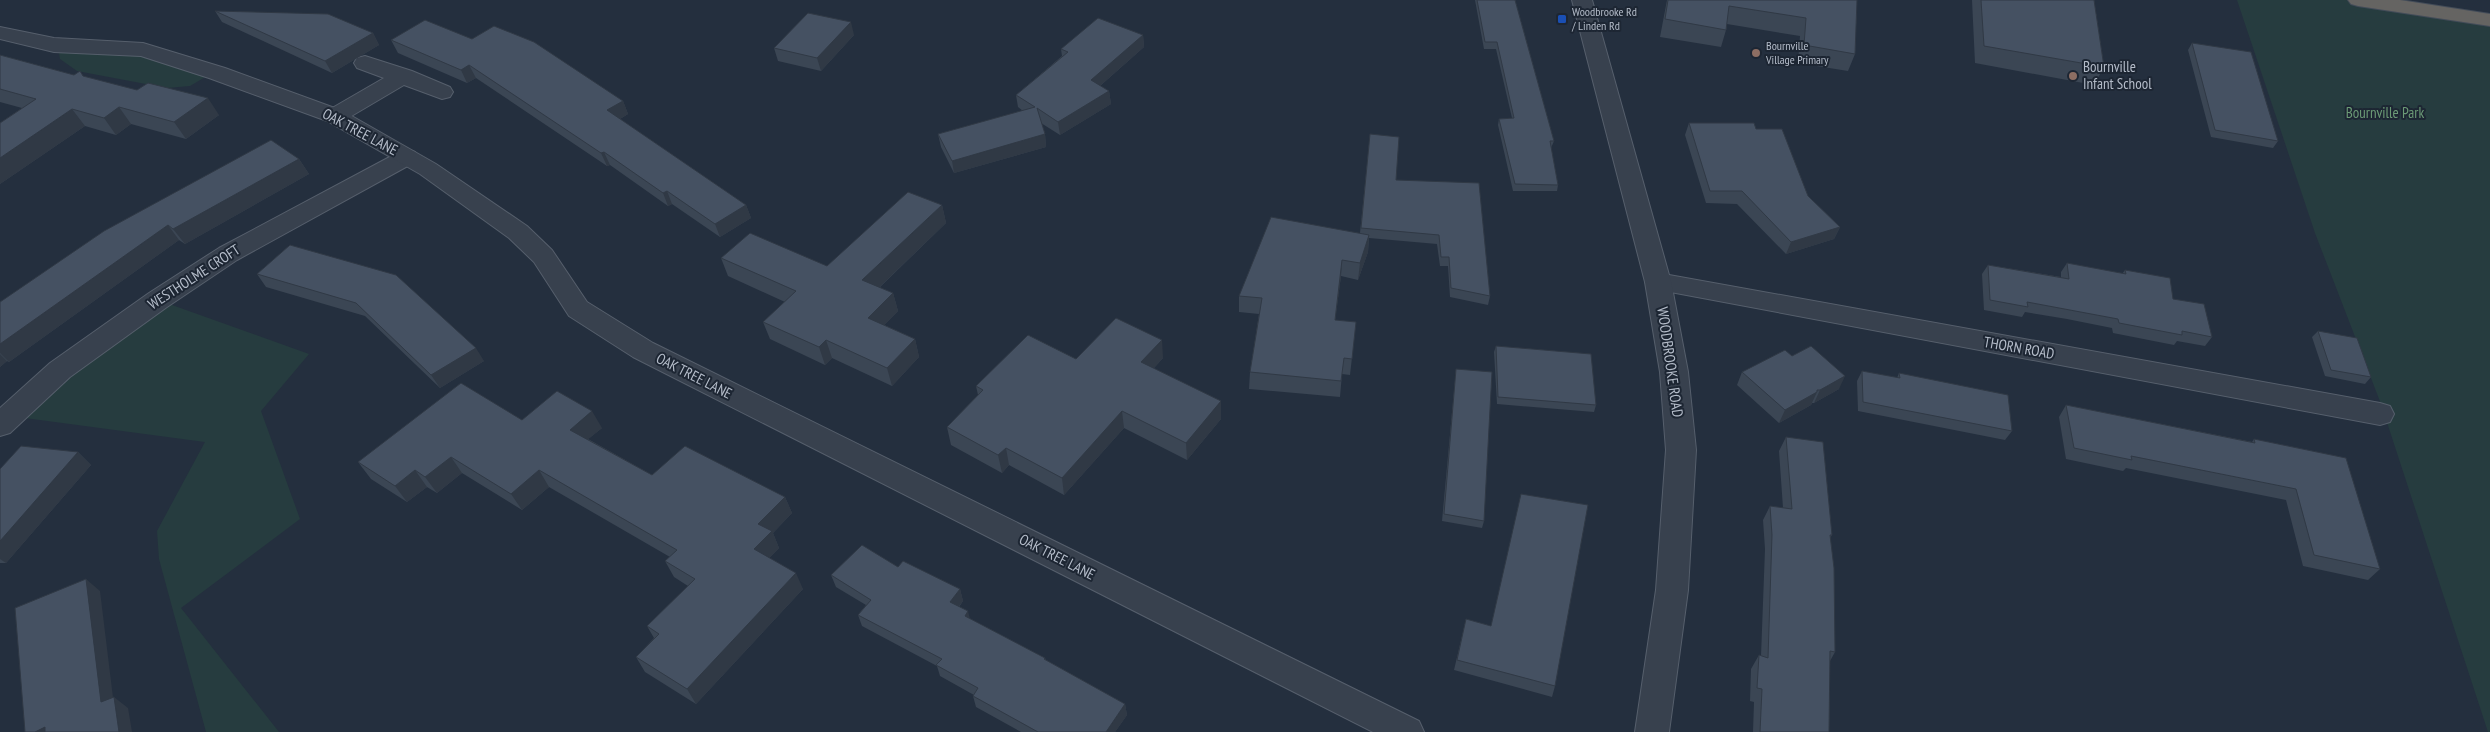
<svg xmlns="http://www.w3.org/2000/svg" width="2490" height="732" viewBox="0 0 2490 732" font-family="'PT Sans Narrow',sans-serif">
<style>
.green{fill:#263c3f}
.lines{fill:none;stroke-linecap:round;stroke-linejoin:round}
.minor-casing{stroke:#565f6c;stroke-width:2}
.tertiary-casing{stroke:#565f6c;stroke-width:2}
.trunk-casing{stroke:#434c59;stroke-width:2}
.minor{fill:#38414e;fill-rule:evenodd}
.tertiary{fill:#38414e;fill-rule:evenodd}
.trunk{fill:#656462;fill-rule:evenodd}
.wall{fill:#3b4654}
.shaded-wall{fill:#303945}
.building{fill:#455162;stroke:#303945}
.transit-dot{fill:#1a4fb4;stroke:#1d2633;stroke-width:2}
.education-dot{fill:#8d6e63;stroke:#1d2633;stroke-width:2}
.labels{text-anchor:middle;stroke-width:4;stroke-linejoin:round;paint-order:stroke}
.far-poi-label{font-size:12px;fill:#b4bcc9;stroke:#1d2633;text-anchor:start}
.poi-label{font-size:15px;fill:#b4bcc9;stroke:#1d2633;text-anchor:start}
.park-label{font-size:15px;fill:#6b9a76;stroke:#1d2633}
.street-label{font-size:15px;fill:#b4bcc9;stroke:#1d2633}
</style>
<rect width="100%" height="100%" fill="#242f3e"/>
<path class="green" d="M2237,0H2358L2490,20V732H2488L2381,404L2315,233Z
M58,47L141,52L212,73L190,86L167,88L77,71L60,59Z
M158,300L309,354L261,411L300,519L181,608L279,732H206L159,559L157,531L205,442L10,416Z"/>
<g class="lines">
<g class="minor-casing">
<path id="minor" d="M365,56L412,71L450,87L453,92L450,97L442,99L404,85L343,121L335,123L327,121L323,116L327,111L384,78L357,68L354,63L357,58Z
M407,149L415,152L419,157L415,162L237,260L167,307L70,377L10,433L0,436V408L50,363L149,293L219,248L399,152Z
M1658,273L2380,403L2390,406L2394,414L2390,422L2380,425L1649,288L1645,282L1649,276Z"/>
</g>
<g class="tertiary-casing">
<path id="tertiary" d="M1572,0H1592L1671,282L1688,372L1696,450L1688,590L1669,732H1635L1656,590L1666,450L1660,372L1645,282Z
M0,27L54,38L143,43L225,68L343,111L436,164L527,226L552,250L587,302L653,343L1419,721L1424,732H1373L633,357L569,316L534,262L509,238L420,174L327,121L209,78L141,56L54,52L0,39Z"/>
</g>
<g class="trunk-casing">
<path id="trunk" d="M2348,0H2400L2490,14V26L2358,6L2351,4Z"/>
</g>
<use href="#minor" class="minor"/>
<use href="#tertiary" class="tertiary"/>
<use href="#trunk" class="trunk"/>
</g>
<path class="wall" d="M1475,0H1515L1554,141L1551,148L1558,185L1557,191H1513L1498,125L1499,119L1512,118L1496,49H1484Z
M1667,0H1857L1855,54L1848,71L1798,63L1800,36L1727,24L1726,30L1721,47L1660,37Z
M1972,0H2094L2104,67L2094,85L1975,63Z
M215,11L373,33L379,45L332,73L222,22Z
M854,35L821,71L778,61L774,48Z
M1143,35L1144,47L1100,86L1109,91L1111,104L1060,135L1041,123L1045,134L1046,147L954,173L941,147L938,134L1023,111L1018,107L1016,95L1062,56L1061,49Z
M391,40L623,101L628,114L620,119L746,205L751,218L720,237L672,204L668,206L610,165L607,166L476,78L467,83L398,53Z
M2192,43L2278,141L2273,148L2211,137L2188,50Z
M0,55L74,75L83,76L219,115L186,139L131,124L116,135L85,126L0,184V123L22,108L0,102Z
M1689,123L1756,129L1808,196L1840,227L1834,239L1786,254L1737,204L1706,203L1685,135Z
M1370,134L1396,180L1490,296L1488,305L1450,297L1448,266H1440L1437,244L1369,238L1368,252L1358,280L1341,276L1335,320L1356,322L1350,375L1342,374L1340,397L1249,389L1250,372L1259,314L1239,312V296L1360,233Z
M299,159L309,174L185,244L179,240L9,362L7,361L0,367V302Z
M942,205L946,223L879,288L893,293L898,311L884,325L915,339L919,357L892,386L832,358L825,365L770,339L763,322L785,302L728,276L721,258L827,266Z
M290,245L484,361L440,388L365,316L266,287L257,274Z
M2067,263L2122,274L2125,270L2173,299L2212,337L2205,346L2177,341L2174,345L2113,333L2112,328L2067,319L2025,312L2022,317L1984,310L1982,274L1988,265L2061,277V272Z
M2318,331L2371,377L2365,384L2325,376L2312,337Z
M1496,346L1596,405L1594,412L1497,404L1494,352Z
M1792,356L1839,389L1814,403H1812L1811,405L1779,423L1737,385L1742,372Z
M1163,358L1154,368L1221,419L1187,460L1124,428L1064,495L1009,465L1002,473L951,445L947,427L978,395L976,386L1076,359Z
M1456,369L1484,521L1482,528L1442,521Z
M1862,371L1897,378L1899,373L2012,431L2005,440L1858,411L1857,381Z
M2066,405L2252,442L2254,439L2380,569L2368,580L2303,566L2286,500L2126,468L2123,471L2066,459L2059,417Z
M522,420L602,428L588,439L652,475L785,497L792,513L773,533L779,548L769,558L803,589L696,704L645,672L636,657L654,638L647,626L688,586L674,577L665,561L670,557L549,487L522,510L462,473L437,493L427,487L407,502L371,479L358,462Z
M1786,437L1832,535L1830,538L1835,652L1830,661L1829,732H1753L1754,702L1750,701L1751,669L1759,655L1761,656L1765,549L1763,520L1770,506L1783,508L1779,451Z
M78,452L91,465L6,563H0V469Z
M898,567L960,589L963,601L959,607L970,619L1045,658L1046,660L1125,704L1127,715L1115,732H1021L976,707L973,696L974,695L940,676L937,666L862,626L858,615L866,605L836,587L831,575Z
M1466,619L1491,626L1555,686L1552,697L1454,670Z"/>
<path class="shaded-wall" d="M851,22L854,35L821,71L817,58Z
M373,33L379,45L332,73L325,61Z
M1143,35L1144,47L1093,92L1091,80Z
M469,65L476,78L467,83L461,70Z
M1109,91L1111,104L1060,135L1058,122Z
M208,98L219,115L186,139L174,122Z
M623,101L628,114L613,123L607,110Z
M119,107L131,124L116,135L104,118Z
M72,109L85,126L0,184V158Z
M1045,134L1046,147L954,173L952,161Z
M604,152L610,165L607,166L601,153Z
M299,159L309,174L185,244L173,229Z
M667,191L672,204L668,206L663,193Z
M746,205L751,218L720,237L715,224Z
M942,205L946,223L868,298L862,280Z
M168,225L179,240L9,362L0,353V344Z
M1840,227L1834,239L1786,254L1791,242Z
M1369,235L1368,252L1358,280L1360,263Z
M1342,260L1341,276L1333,337L1335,320Z
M893,293L898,311L873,336L868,318Z
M915,339L919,357L892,386L887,368Z
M826,340L832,358L825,365L819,347Z
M1162,340L1163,358L1143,380L1141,362Z
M476,348L484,361L440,388L431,375Z
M0,354L7,361L0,367Z
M1845,376L1839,389L1814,403L1820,390Z
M1817,392L1811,405L1779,423L1785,410Z
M1221,401V419L1187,460L1186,443Z
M592,411L602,428L580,446L570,430Z
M1122,411L1124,428L1064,495L1062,478Z
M1006,448L1009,465L1002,473L998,455Z
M78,452L91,465L6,563L0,559V541Z
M451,457L462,473L437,493L425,477Z
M415,470L427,487L407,502L395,486Z
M539,470L549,487L522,510L511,494Z
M785,497L792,513L773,533L779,548L762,565L754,549L758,524Z
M796,573L803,589L696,704L687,689Z
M86,579L100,591L115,714L101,702Z
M960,589L963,601L953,614L950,602Z
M968,611L971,623L965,616Z
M114,697L128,708L132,732H119Z
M1125,704L1127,715L1115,732H1106Z
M45,727L51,732H35Z"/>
<path class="building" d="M1477,0H1515L1554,141H1550L1558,185L1515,184L1499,119L1514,118L1497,42H1485Z
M1668,0H1857L1855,54L1804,45L1806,18L1729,6L1726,30L1665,19Z
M1981,0H2094L2104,67L1984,46Z
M215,11L328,14L373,33L325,61Z
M808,13L851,22L817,58L774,48Z
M1098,18L1143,35L1091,80L1109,91L1058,122L1037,108L1045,134L952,161L938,134L1035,107L1016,95L1068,52L1061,49Z
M425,20L472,39L494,26L534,42L623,101L607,110L746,205L715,224L667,191L663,193L604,152L601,153L469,65L461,70L391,40Z
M2192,43L2251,52L2278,141L2215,130Z
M0,55L74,75L80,71L83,76L137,90L148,83L208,98L174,122L119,107L104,118L72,109L0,158V123L36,99L0,89Z
M1689,123H1754L1756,129H1782L1808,196L1840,227L1791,242L1742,191H1710Z
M1370,134L1399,137L1396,180L1479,183L1490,296L1451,288L1449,257H1441L1439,235L1361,228Z
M271,140L299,159L173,229L168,225L0,344V302L104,231Z
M908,192L942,205L862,280L893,293L868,318L915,339L887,368L826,340L819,347L763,322L796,291L721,258L750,233L827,266Z
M1271,217L1369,235L1360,263L1342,260L1335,320L1356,322L1352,359L1344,358L1341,381L1250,372L1262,298L1239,296Z
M290,245L396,275L476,348L431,375L356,303L257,274Z
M2067,263L2126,274L2125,270L2170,278L2173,299L2204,304L2212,337L2182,331V335L2119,323L2118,319L2027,302L2028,307L1990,300L1988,265L2069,279Z
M1116,318L1162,340L1141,362L1221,401L1186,443L1122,411L1062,478L1006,448L998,455L947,427L983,390L976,386L1028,335L1076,359Z
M2318,331L2357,338L2371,377L2331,370Z
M1496,346L1591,354L1596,405L1498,397Z
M1811,346L1845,376L1820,390H1817V392L1785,410L1742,372L1785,350L1792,356Z
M1456,369L1492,372L1484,521L1444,514Z
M1862,371L1900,378L1899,373L2008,395L2012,431L1863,402Z
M461,383L522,420L557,391L592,411L570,430L652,475L685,446L785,497L758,524L772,531L754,549L796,573L687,689L636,657L659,634L647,626L695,579L665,561L677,550L539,470L511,494L451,457L425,477L415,470L395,486L358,462Z
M2066,405L2255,443L2254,439L2346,458L2380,569L2314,555L2296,489L2131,456L2132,460L2074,448Z
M1786,437L1823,442L1832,535H1830L1834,568L1835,652L1830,651L1829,732H1760L1762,689L1757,688L1759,655L1768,658L1772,535L1770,506L1792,509Z
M21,446L78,452L0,541V469Z
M1521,494L1588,505L1555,686L1457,660L1466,619L1491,626Z
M862,545L898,567L903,561L960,589L950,602L968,611L965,616L1045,658L1044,659L1125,704L1106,732H1038L973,696L978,688L936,665L942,659L858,615L871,600L831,575Z
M86,579L101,702L114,697L119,732H45V727L35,732H25L15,608Z"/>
<rect class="transit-dot" x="1557" y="14" width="10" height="10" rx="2.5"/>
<g class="education-dot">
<circle cx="1756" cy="53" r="5"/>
<circle cx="2073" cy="76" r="5"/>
</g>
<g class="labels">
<g class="far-poi-label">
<text x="1572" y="16">Woodbrooke Rd<tspan x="1572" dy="14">/ Linden Rd</tspan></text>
<text x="1766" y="50">Bournville<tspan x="1766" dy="14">Village Primary</tspan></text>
</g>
<g class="poi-label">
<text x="2083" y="72">Bournville<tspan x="2083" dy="17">Infant School</tspan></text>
</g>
<g class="park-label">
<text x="2385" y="118">Bournville Park</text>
</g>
<g class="street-label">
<text transform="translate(360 132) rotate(28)" y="5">OAK TREE LANE</text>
<text transform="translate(194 277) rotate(-33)" y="5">WESTHOLME CROFT</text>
<text transform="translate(2019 348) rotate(10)" y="5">THORN ROAD</text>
<text transform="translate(1670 362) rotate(82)" y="5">WOODBROOKE ROAD</text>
<text transform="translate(694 376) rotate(27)" y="5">OAK TREE LANE</text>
<text transform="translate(1057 557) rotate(27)" y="5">OAK TREE LANE</text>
</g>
</g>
</svg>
